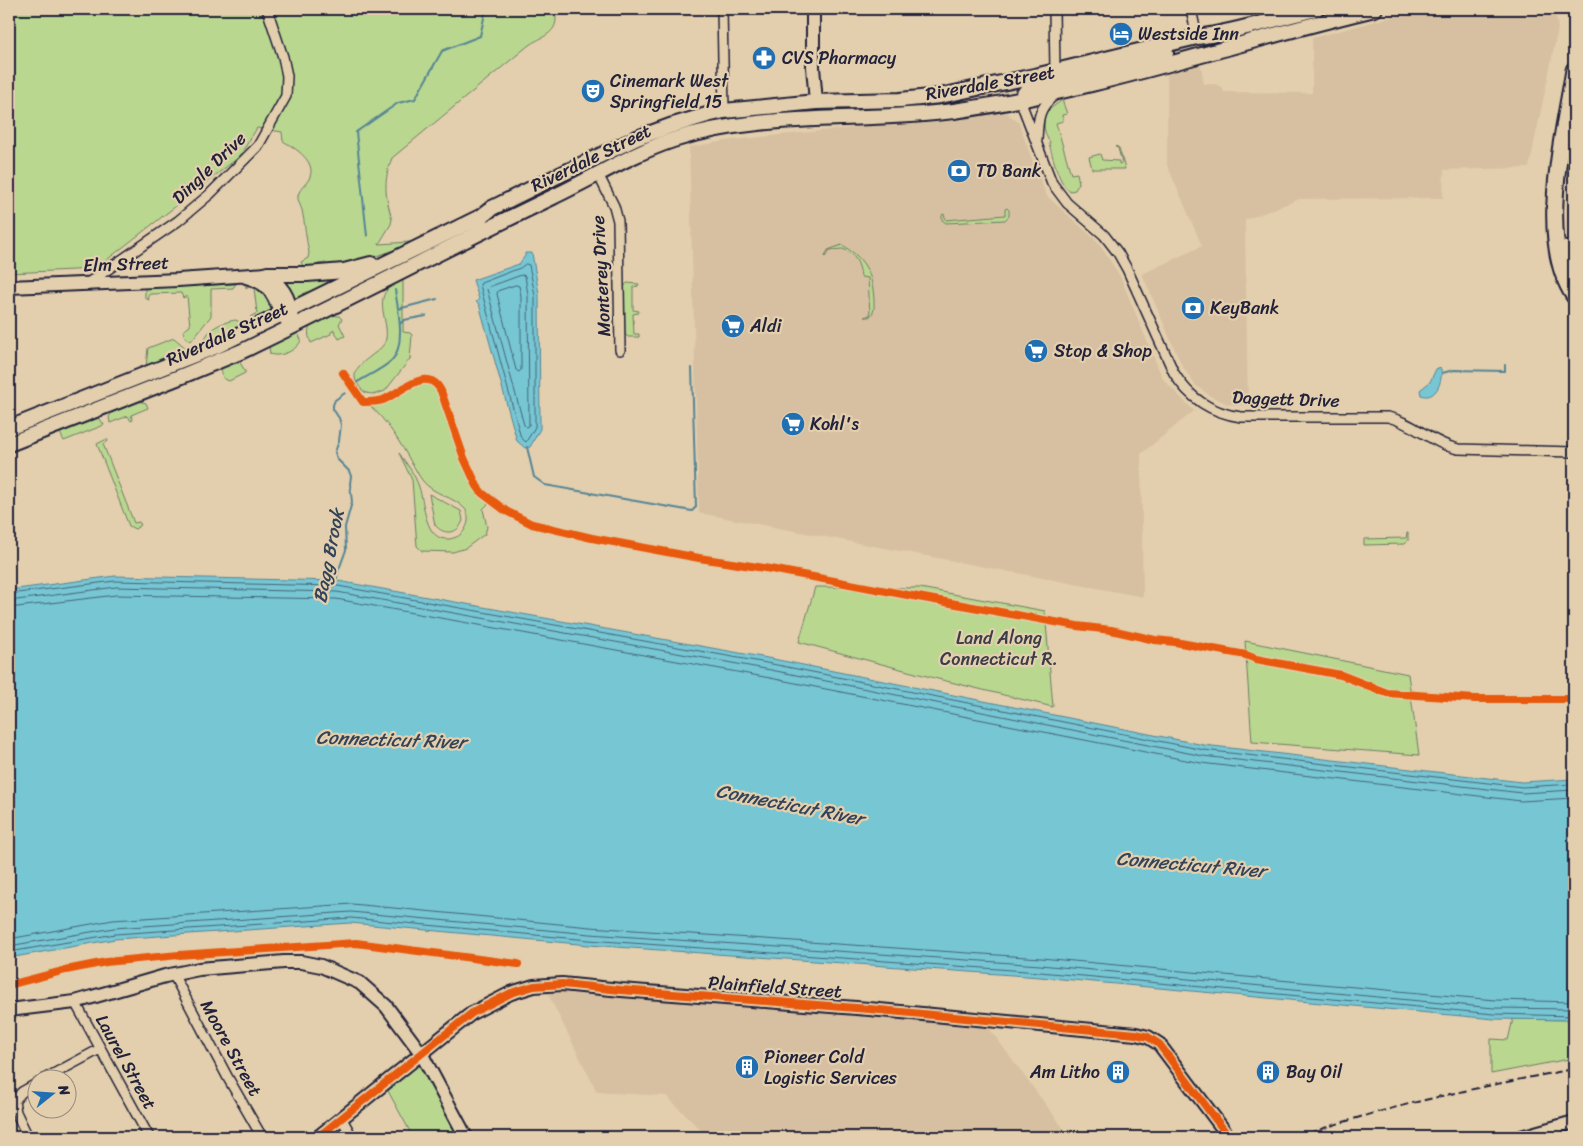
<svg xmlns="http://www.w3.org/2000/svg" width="1583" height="1146" viewBox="0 0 1583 1146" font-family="Sriracha,sans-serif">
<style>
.built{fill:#d7c0a1}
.green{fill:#b9d78f;stroke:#6e7c65}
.water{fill:#77c6d3;stroke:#558496}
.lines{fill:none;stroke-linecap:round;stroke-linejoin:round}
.shore{stroke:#446478;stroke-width:1}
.stream{stroke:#558496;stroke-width:2}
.street-casing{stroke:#22223b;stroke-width:12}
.secondary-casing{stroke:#22223b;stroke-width:16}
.primary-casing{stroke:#22223b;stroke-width:18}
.highway-casing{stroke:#22223b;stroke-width:19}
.street{stroke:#e3cfad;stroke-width:9}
.secondary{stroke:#e3cfad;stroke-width:12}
.primary{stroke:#e3cfad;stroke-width:14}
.highway{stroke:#e3cfad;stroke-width:15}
.rail{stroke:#22223b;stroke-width:2;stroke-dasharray:8 4;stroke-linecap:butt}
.cycleway-casing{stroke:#e3cfad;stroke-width:11}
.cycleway{stroke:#e8590c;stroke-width:8}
.labels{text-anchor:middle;stroke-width:4.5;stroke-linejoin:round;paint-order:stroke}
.poi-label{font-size:18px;fill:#22223b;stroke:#e3cfad;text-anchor:start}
.street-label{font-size:18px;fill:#22223b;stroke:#e3cfad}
.park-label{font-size:18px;fill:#393d48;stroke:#e3cfad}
.water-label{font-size:19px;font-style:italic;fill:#334359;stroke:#e3cfad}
</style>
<rect width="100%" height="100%" fill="#e3cfad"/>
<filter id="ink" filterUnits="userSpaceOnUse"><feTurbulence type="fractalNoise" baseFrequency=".02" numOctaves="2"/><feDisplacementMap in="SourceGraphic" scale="10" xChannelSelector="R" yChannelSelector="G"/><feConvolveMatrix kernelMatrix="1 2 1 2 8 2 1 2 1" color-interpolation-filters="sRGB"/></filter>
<g filter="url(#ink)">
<path class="built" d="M1421,9H1552L1556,15L1558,29L1529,168L1444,170L1443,198L1300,199L1245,220L1248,406L1228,404L1210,396L1195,385L1181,364L1142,274L1202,246L1167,165V74L1201,65L1204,84H1215L1222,87L1224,92L1312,93V38Z
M1006,112L1019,123L1034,165L1047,196L1098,242L1120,276L1163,379L1194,411L1141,454L1143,597L699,513L689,147L732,140Z
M567,989L986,1024L1070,1137H708L666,1096L597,1092L547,992Z"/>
<path class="green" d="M9,9H536C542,13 550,12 556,17C557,34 541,37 529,45L392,158C383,181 385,196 392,219L391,224L379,244L410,242L407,245C380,256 355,263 327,269L326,263L318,264L317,267L304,268L301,262L308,258L309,253C306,239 305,224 302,210C301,207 299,203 298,199C297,190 305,186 309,179C318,162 295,148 283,141L282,132L257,128L239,157L95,269L9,273Z
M1062,100L1067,114L1062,115L1063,121L1056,123L1071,174L1077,173L1079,183L1075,190L1071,191C1059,187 1053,156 1049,144L1050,142C1044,135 1043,123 1045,113H1046L1050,109Z
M1116,146L1119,148L1125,169H1092L1089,157L1100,154L1102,160L1119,161V164L1122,163L1118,148L1115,147Z
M1007,208L1009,210V216L1005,220L946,223L942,220V215L944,214L946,220L1005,215V209Z
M842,245C847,247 850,251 855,254C869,267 873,281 874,300C874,307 875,313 869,317H864L870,315L868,278L861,277C860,264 855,254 843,249L830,250L825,257L828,250Z
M347,274L294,301L282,281L284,280Z
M403,280V332L410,333L412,335L410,359L385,391C380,393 373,395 367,393C363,392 361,389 359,386C343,366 379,356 385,342C391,326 375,304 387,290C390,285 398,283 403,280Z
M627,283L639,284L638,286L633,287V310L639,311L638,313L633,314L634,334H639V337H628L625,334L624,287Z
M236,284L233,288L211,289V316L191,341L185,337L183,331L190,326L187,296L183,298L181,293L150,294L148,296L149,300L145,298V289L147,288Z
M249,285C263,286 269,298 271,311L256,319L250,317L257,313L254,288L245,287Z
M330,315L339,316L342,319L339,324L345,336L339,339L334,330L331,332V334L311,343C303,324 315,322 330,315Z
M236,320L244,325L204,343C206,328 223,322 236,320Z
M296,332L298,333L301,340C298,350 280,358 270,354L269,346Z
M174,338L186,348L187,351L146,367L148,348Z
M239,361L245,371V373L229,381L223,378L221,369Z
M422,382L434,385L440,392L460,451L475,488L490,502L483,509L487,527L485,534L478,539L466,548L453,552L422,551L417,546L412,480L399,453C406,463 415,474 419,487C425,504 424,541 449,539C456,538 462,535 465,529C469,523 469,516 466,510C454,496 433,495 422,480C418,475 416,469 412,464C402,445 385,418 369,405V404C389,406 402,386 422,382Z
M138,401L146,403L148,408L131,415L133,420L131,421L128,416L110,423L109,417L112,412Z
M96,418L100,419L104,425L64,441L60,433L62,430Z
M107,439L108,441L103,444L134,523L139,522L141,525L135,529L129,526L97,444Z
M429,494L461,511L463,520C459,534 444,536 435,525Z
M1407,533H1408V541L1405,544L1364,545V539L1406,538Z
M815,587L920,588L1045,611L1053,707L938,679L799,642Z
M1245,641L1408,674L1419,755L1252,742Z
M1513,1019L1574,1020V1058L1491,1074V1039L1508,1040Z
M421,1063L459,1137H413L388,1091Z"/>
<path class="water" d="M525,253H532L539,294L540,429L530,447L525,448L517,441L479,304L476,302L479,299L473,280L519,264L525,256Z
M1438,368L1441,369C1443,381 1436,401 1421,395L1420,390L1430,382L1436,369Z
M115,576L338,581L773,659L1204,745L1522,782L1574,779V1020L1494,1019L1040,977L589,945L350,923L115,939L9,958V590Z"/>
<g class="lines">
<path class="shore" d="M526,264L529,265L535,295V427L526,442L521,438L480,285L481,283L520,268Z
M522,275L525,276L528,295L529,425L526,427L524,425L487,289L489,287Z
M516,285L519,286L521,296V370L519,372L516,370L497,294L498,291Z
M9,594L115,581L338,586L772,664L1204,750L1522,787L1574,784
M9,601L116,587L337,592L771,670L1203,756L1522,793L1574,790
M9,608L116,595L336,599L770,678L1201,763L1521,801L1574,798
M9,939L113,920L352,904L590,927L1041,958L1495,1000L1574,1002
M9,946L114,928L351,912L590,934L1040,965L1494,1008L1574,1009
M9,952L115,934L351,918L589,940L1040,972L1494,1014L1574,1016"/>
<path class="stream" d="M367,236L356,132L398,103L415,99L442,51L480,36L486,9
M398,309L437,299
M401,323L404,320L426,316
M1442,373L1454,370L1505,371V365
M356,383C367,376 383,369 392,360C406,345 398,308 395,290
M527,447L534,477L545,485L692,511L696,507L692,368
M336,582L338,572L346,550L345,527L352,502L350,484L351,476L349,471L337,459L335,452L339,441L341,425L339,418L333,409V405L335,400L345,393"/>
<g class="street-casing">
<path id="street" d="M722,9L724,111
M1054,9L1055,71
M1191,9L1197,37
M1020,100L1052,183L1067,203L1104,235L1118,253L1127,269L1174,373C1189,398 1212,413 1241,417H1388C1414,423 1433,444 1458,449L1574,452
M1037,140C1038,119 1038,108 1055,95
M598,174L614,206L618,221L620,350
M88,283L178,221L210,194L258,146L286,96L287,76L283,57L267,9
M173,974L228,1078L262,1137
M75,1002L149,1137
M46,1078L100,1049
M342,1119L352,1137
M28,1137L16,1112L14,1101L22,1092L38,1083"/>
</g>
<g class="secondary-casing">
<path id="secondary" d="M813,9V67L816,102
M246,277C253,279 260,281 265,286C276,294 277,310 287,321
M9,287L178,280L267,274C286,289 292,302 292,326
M9,1010L75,1002L165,976L199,969L284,962H301L321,966L360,983L386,1006L421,1053L466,1137
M318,1137L472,1013L511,993L534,986L562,984L621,990L869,1009L1136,1034L1148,1037L1159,1044L1229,1137
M1521,1137L1574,1122"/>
</g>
<g class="primary-casing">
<path id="primary" d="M1021,98L1026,91L1036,86L1102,72L1166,53
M267,274H307L344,271L371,264
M9,428L217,346L482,216L492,208L551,179L637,138L670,126L707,115L724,111L816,102L900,100L940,96L1039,75L1197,37C1237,32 1277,18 1316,9
M9,444L182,376L240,352C345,302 448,247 553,197C593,178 631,154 673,140C763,111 861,123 954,111C1097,91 1235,42 1375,9"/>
</g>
<g class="highway-casing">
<path id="highway" d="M1574,70C1564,133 1536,240 1574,296
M1565,249L1574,272"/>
</g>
<use href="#street" class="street"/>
<use href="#secondary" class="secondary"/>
<use href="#primary" class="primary"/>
<use href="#highway" class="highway"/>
<path class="rail" d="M1297,1137C1390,1105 1478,1087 1574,1069"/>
<g class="cycleway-casing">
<path id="cycleway" d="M343,373L363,402C370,402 377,402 383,400C400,393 428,364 441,391L464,458L477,486L482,493L506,511L532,524L592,538L699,558L771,569L918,597L1077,626L1111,630L1155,640L1175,642L1246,655L1256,659L1341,675L1387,693L1475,699H1574
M9,985L66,970L106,962L179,955L356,943L518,964
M318,1137L472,1013L511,993L534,986L562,984L621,990L869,1009L1136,1034L1148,1037L1159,1044L1229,1137"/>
</g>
<use href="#cycleway" class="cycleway"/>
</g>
</g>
<defs>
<g id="hotel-disc" transform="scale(1.25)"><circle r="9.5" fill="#1f6fb2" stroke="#e3cfad"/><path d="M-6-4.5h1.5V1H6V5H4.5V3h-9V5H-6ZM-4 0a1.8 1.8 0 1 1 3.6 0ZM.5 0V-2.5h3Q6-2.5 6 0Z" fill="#fff"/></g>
<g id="pharmacy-disc" transform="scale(1.25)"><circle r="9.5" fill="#1f6fb2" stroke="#e3cfad"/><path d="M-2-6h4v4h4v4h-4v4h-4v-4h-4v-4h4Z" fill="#fff"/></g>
<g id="theatre-disc" transform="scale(1.25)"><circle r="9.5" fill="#1f6fb2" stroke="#e3cfad"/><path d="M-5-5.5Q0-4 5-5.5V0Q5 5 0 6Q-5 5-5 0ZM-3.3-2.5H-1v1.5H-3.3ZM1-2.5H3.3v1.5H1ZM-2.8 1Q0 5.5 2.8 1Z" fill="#fff"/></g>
<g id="bank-disc" transform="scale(1.25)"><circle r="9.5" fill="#1f6fb2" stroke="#e3cfad"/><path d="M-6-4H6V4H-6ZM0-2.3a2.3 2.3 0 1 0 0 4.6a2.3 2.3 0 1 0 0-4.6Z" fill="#fff"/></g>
<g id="supermarket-disc" transform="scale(1.25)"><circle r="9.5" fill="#1f6fb2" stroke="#e3cfad"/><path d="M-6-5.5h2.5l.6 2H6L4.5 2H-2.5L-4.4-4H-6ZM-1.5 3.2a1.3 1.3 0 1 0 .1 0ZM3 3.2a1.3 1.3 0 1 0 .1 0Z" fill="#fff"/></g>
<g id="building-disc" transform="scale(1.25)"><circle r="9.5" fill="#1f6fb2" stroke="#e3cfad"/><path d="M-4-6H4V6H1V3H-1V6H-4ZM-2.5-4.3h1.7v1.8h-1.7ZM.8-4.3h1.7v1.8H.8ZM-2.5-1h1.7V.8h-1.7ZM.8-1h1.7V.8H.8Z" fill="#fff"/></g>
</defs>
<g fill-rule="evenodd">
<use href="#hotel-disc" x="1121" y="34"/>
<use href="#pharmacy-disc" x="764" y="58"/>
<use href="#theatre-disc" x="593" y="91"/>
<use href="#bank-disc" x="959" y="171"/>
<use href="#bank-disc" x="1193" y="308"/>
<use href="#supermarket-disc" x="733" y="326"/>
<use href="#supermarket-disc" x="1036" y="351"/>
<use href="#supermarket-disc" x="793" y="424"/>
<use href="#building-disc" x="747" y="1067"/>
<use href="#building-disc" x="1118" y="1072"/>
<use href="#building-disc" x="1268" y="1072"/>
</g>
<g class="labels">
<g class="poi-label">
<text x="1138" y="40">Westside Inn</text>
<text x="782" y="64">CVS Pharmacy</text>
<text x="610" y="87">Cinemark West<tspan x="610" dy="21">Springfield 15</tspan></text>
<text x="976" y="177">TD Bank</text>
<text x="1210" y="314">KeyBank</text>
<text x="750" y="332">Aldi</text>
<text x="1054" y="357">Stop &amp; Shop</text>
<text x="810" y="430">Kohl's</text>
<text x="764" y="1063">Pioneer Cold<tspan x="764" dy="21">Logistic Services</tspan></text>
<text x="1100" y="1078" text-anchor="end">Am Litho</text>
<text x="1286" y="1078">Bay Oil</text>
</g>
<g class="street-label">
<text transform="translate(990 83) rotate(-10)" y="6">Riverdale Street</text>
<text transform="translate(591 158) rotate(-26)" y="6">Riverdale Street</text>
<text transform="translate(209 168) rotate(-44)" y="6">Dingle Drive</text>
<text transform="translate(126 264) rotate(-2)" y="6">Elm Street</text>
<text transform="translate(601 276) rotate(-93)" y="6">Monterey Drive</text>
<text transform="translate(227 334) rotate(-24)" y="6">Riverdale Street</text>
<text transform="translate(1286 399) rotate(2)" y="6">Daggett Drive</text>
<text transform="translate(775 987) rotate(4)" y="6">Plainfield Street</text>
<text transform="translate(231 1048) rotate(61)" y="6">Moore Street</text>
<text transform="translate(126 1062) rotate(61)" y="6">Laurel Street</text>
</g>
<g class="park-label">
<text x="999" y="644">Land Along<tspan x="999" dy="21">Connecticut R.</tspan></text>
</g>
<g class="water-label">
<text transform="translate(328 556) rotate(-79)" y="7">Bagg Brook</text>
<text transform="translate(391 739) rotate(2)" y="7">Connecticut River</text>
<text transform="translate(790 804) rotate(11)" y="7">Connecticut River</text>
<text transform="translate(1191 864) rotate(5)" y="7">Connecticut River</text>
</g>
</g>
<rect width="1583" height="1146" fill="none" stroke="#e3cfad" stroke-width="30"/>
<rect x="15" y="15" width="1553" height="1116" fill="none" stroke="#22223b" stroke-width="2" filter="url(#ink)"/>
<g transform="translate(52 1094) rotate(73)"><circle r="24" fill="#e3cfad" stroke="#968a7f"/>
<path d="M0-4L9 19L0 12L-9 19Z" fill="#1f6fb2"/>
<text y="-8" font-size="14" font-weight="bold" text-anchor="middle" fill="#22223b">N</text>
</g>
</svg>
